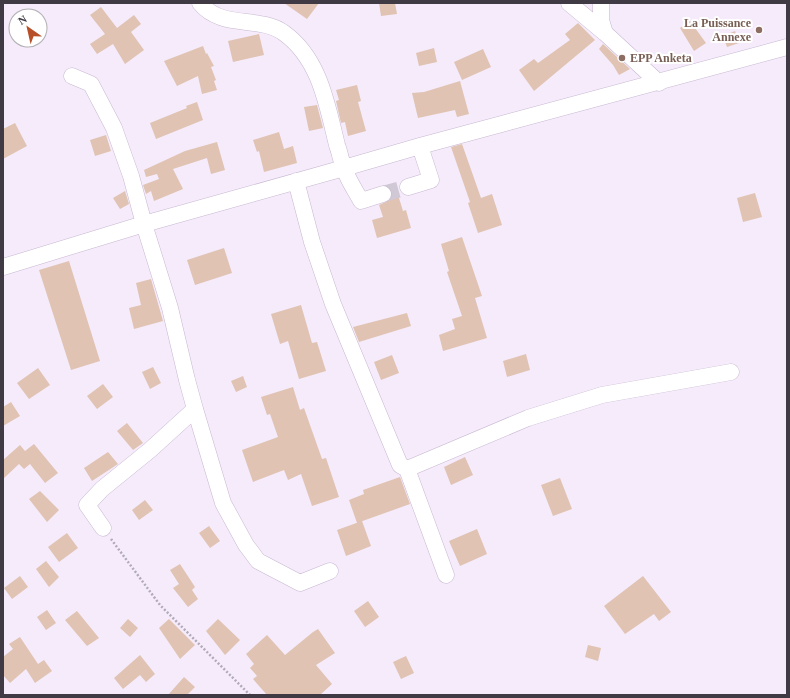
<svg xmlns="http://www.w3.org/2000/svg" width="790" height="698" viewBox="0 0 790 698" font-family="'Times New Roman',serif">
<style>
.building{fill:#e0c3b2}
.lines{fill:none;stroke-linecap:round;stroke-linejoin:round}
.minor-tunnel{stroke:#d1c8d6;stroke-width:16;stroke-dasharray:16 8;stroke-linecap:butt}
.minor-casing{stroke:#c8b8d1;stroke-width:17}
.path{stroke:#b2aab8;stroke-width:2.5;stroke-dasharray:2 2;stroke-linecap:butt}
.minor{stroke:#fff;stroke-width:16}
.education-dot{fill:#8d6e63;stroke:#fff;stroke-width:1.5}
.labels{text-anchor:middle;stroke-width:4;stroke-linejoin:round;paint-order:stroke}
.education-label{font-size:12px;font-weight:bold;fill:#785e54;stroke:#fff;text-anchor:end}
</style>
<rect width="100%" height="100%" fill="#f5ebfb"/>
<path class="building" d="M284,3H319L307,19Z
M379,3H395L397,14L381,16Z
M101,7L117,28L134,15L141,24L131,32L144,50L125,64L113,44L97,54L90,44L105,34L90,15Z
M690,21L706,43L694,51L680,28Z
M578,23L595,40L534,91L519,70L534,59L538,63L570,40L565,34Z
M735,31L739,43L727,47L723,36Z
M259,34L264,55L233,62L228,41Z
M603,44L630,69L619,75L613,65L599,49Z
M203,46L206,54L207,53L214,66L211,67L216,80L214,81L217,90L202,94L198,76L177,86L164,61Z
M434,48L437,62L419,66L416,53Z
M483,49L491,67L462,80L454,62Z
M460,81L469,114L457,117L455,110L418,118L412,93L424,92Z
M357,85L361,101L358,102L366,131L348,136L345,122L341,123L336,101L339,100L336,90Z
M197,102L203,120L156,139L150,123L187,108L186,106Z
M317,105L323,128L309,131L304,107Z
M15,123L27,146L3,159V129Z
M279,132L284,149L293,146L297,163L264,172L259,151L257,152L253,140Z
M106,135L111,151L95,156L90,140Z
M217,142L225,170L211,174L207,158L173,169L183,189L154,201L151,191L146,194L143,185L159,179L157,174L146,177L144,170L185,151Z
M462,144L481,198L492,194L502,225L478,233L468,203L470,202L451,147Z
M395,185L403,211L406,210L411,228L377,238L372,220L383,217L379,205L390,200L392,196V192L390,187Z
M125,191L129,204L120,209L113,198Z
M755,193L762,217L743,222L737,198Z
M462,237L482,296L475,298L487,338L443,351L439,335L455,329L452,319L462,316L447,272L449,271L441,244Z
M224,248L232,273L195,285L187,260Z
M69,261L100,361L71,370L39,270Z
M151,279L163,321L134,329L129,308L141,305L136,283Z
M301,305L312,343L317,342L326,371L299,379L288,341L280,344L271,314Z
M407,313L411,326L359,342L353,327Z
M526,354L530,370L507,377L503,361Z
M392,355L399,373L381,380L374,362Z
M153,367L161,383L150,389L142,372Z
M38,368L50,385L29,399L17,383Z
M243,376L247,387L236,392L231,381Z
M103,384L113,397L97,409L87,396Z
M293,387L300,410L304,408L322,459L326,458L339,497L312,506L301,474L288,480L284,470L253,482L242,450L278,437L270,414L267,415L261,397Z
M11,402L20,416L3,426V407Z
M127,423L143,443L133,450L117,431Z
M34,444L58,473L45,483L30,464L24,469L19,464L3,479V460L20,445L25,451Z
M108,452L118,464L92,481L84,468Z
M465,457L473,475L451,485L444,467Z
M400,477L410,504L357,523L349,500L364,494L363,490Z
M560,478L572,509L553,516L541,485Z
M40,491L59,510L47,522L29,499Z
M145,500L153,510L139,520L132,510Z
M362,521L371,546L346,556L337,530Z
M209,526L220,541L210,548L199,533Z
M477,529L487,554L460,566L449,541Z
M67,533L78,548L59,562L48,547Z
M46,561L59,577L49,587L36,569Z
M180,564L195,587L192,590L198,599L188,607L173,588L179,584L170,570Z
M20,576L28,587L12,599L4,588Z
M643,576L671,612L659,621L654,614L625,634L604,606Z
M368,601L379,617L365,627L354,611Z
M47,610L56,623L46,630L37,617Z
M77,611L99,638L87,646L65,620Z
M128,619L138,628L130,637L120,628Z
M169,619L195,645L180,659L159,628Z
M218,619L240,640L225,655L206,631Z
M318,629L335,653L316,665L332,684L320,695H267L253,679L257,676L250,668L254,664L246,654L267,635L285,655L313,632Z
M20,637L38,664L44,660L52,671L35,683L26,669L10,683L3,675V657L13,649L9,644Z
M588,645L601,648L598,661L585,657Z
M140,655L155,674L146,682L140,675L123,689L114,678Z
M406,656L414,673L401,679L393,662Z
M184,677L195,687L187,695H168Z"/>
<g class="lines">
<path class="minor-tunnel" d="M383,194L408,187"/>
<g class="minor-casing">
<path id="minor" d="M200,3C222,30 259,15 284,33C320,59 327,105 337,145C340,153 341,161 344,168C348,180 355,190 361,201L383,194
M569,3L605,33L659,83
M601,3V20L605,33
M72,76L91,84L114,128L131,176L144,224L170,308L187,380L195,409L150,450L102,489L87,505L103,528
M296,181L312,242L333,304L400,465L407,469L528,418L602,395L731,372
M408,187L431,180L420,146
M3,267L144,224L344,168L420,146L787,47
M195,409L223,503L246,545L258,561L300,583L330,571
M407,469L446,575"/>
</g>
<path class="path" d="M111,539L160,605L250,695"/>
<use href="#minor" class="minor"/>
</g>
<g class="education-dot">
<circle cx="759" cy="30" r="4"/>
<circle cx="622" cy="58" r="4"/>
</g>
<g class="labels">
<g class="education-label">
<text x="751" y="27">La Puissance<tspan x="751" dy="14">Annexe</tspan></text>
<text x="630" y="62" text-anchor="start">EPP Anketa</text>
</g>
</g>
<rect width="790" height="698" fill="none" stroke="#403a44" stroke-width="8"/>
<g transform="translate(28 28) rotate(326)"><circle r="19" fill="#ffffff" stroke="#b3b0b4"/>
<path d="M0-3L7 15L0 10L-7 15Z" fill="#b75028"/>
<text y="-6" font-size="11" font-weight="bold" text-anchor="middle" fill="#403a44">N</text>
</g>
</svg>
